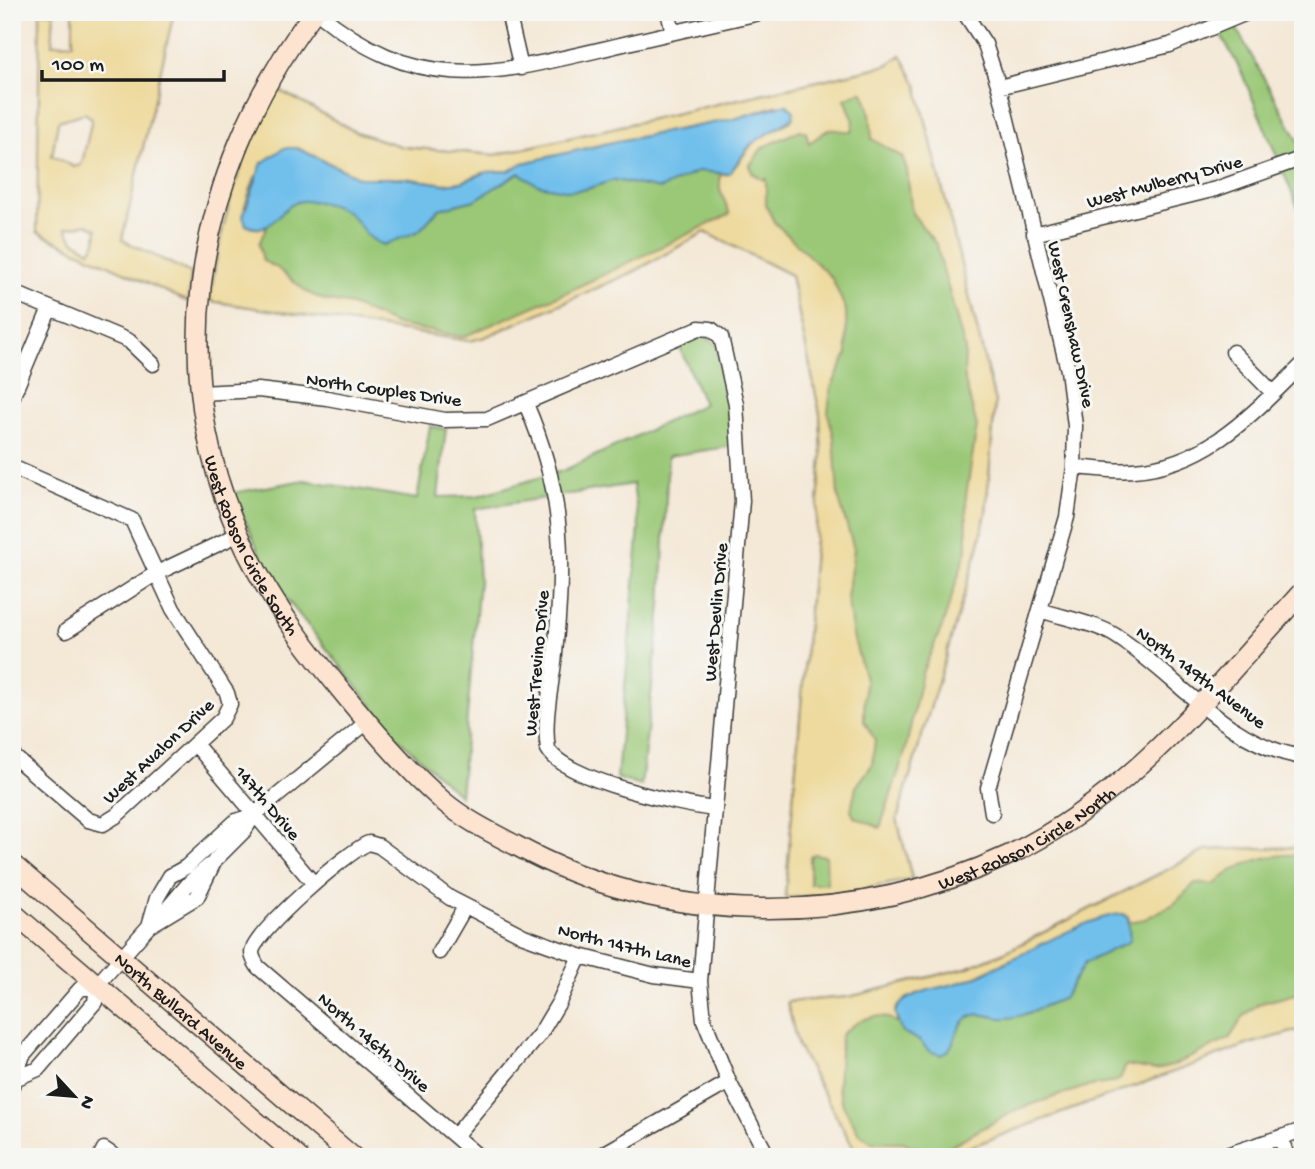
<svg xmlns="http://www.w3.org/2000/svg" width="1315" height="1169" viewBox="0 0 1315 1169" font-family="'Gochi Hand',sans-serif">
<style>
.green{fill:#9ac876;stroke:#5b7249;stroke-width:2}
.sand{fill:#eeda9e;stroke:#857b5d;stroke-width:2;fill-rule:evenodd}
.water{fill:#71c0ec;stroke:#466e84;stroke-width:2}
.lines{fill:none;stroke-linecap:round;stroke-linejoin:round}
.street-casing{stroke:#3c3b38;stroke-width:17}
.secondary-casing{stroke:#3c3b38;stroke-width:22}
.street{stroke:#fff;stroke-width:14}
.secondary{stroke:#fde4d0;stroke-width:19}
.labels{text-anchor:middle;stroke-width:6;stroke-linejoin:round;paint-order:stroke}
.street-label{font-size:19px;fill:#1c1c1c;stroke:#f6f6f2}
</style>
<rect width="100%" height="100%" fill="#f6f6f2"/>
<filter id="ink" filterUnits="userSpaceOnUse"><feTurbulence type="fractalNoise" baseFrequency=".0143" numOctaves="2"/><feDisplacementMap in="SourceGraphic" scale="14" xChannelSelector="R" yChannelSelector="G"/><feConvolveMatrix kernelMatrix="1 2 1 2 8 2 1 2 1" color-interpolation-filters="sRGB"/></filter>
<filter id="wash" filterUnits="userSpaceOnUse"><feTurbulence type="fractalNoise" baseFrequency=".00686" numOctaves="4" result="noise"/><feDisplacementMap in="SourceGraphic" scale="28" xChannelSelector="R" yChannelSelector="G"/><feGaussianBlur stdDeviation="1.57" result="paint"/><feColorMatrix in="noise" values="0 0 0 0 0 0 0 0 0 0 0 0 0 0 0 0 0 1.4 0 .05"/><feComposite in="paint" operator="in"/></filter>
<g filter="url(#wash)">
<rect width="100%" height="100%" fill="#f4e8d6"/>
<path class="green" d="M1200,12H1217L1219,17L1228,13L1303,149V219L1241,71L1213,20L1204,23Z
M901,55L917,85L921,102L995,402L986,512L978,548L897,819L912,879L785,898L822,456L820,414L791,275L705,232L633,272L485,337L469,341L210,301C219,226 240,155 277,89L356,132L403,147L495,155L888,65Z
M704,335L717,345L734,446L668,456L661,606L641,786L617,778L639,527L633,484L475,509L479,581L460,796L399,739L285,597L261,556L233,493L304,480L417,499L430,426L446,429L438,497L477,496L565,470L704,404L679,346Z
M1303,847V1029L1249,1044L942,1157H859L798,1047L787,1002L849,997L966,968L1005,952L1206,850Z"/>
<path class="sand" d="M40,12H54L52,44L73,43V12H174L122,240L191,273L188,302L37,232ZM85,113L92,119L83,159L81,165L74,167L52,156L58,121ZM87,224L97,229L96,242L90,251L72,239L66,228Z
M901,55L917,85L921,102L995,402L986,512L978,548L897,819L912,879L846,893L785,898L822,456L820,414L791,275L705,232L633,272L485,337L469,341L210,301C219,226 240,155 277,89L356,132L403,147L495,155L888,65ZM859,92H863C871,107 871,124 872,139L902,157L907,170L912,213L936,244L965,349L964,377L977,426L966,496L967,549L942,627L922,673L905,752L880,828L854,817L851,810L856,787L872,765L875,740L864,721L865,679L853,636L847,597L854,549L838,496L834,438L828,413L831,388L847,354L846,310L832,278L774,222L766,205V178L763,180L752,173L750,165L762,148L800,130L806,132L809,143L829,129L852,132L854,121L845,99ZM778,105L791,121L754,142L729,174L720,175V190L730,214L569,291L463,337L397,325L351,305L324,300L308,293L276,267L263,261L259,244L266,228L244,208L255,177L297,148L360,178H405L444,184L462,182L482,173L509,171L524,163L613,142L734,119ZM814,854L826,856L827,884H810V857Z
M1303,847V855C1272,853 1236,862 1214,885L1195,883L1174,904L1145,919L1129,922L1128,916L1075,929L968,980L906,999L896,1009L897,1023C878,1008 856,1021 841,1035L838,1087L843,1105L859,1133L872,1142H903L927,1151L950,1146L1018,1109L1085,1087L1116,1082L1121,1078L1126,1065L1155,1070L1172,1066L1229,1039L1244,1016L1258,1004L1303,992V1029L1249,1044L942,1157H859L798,1047L787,1002L849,997L966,968L1005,952L1206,850Z"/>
<path class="water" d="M786,104L794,111L793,118L751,144L729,174L699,171L660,189L614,180L587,189L570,191L538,185L519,173L475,200L439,209L419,231L384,245C369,240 365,232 356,221C345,206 323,202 306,201C279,199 275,240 246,225L243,216L262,163L284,148H297L360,178H405L444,184L462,182L487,172L509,171L523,163L613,142L734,119Z
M1124,914L1128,918L1130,941L1085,963L1063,999C1045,1004 1021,1020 1001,1018C990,1017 981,1011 969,1017C953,1026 958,1048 941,1055L929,1051L920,1041L901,1031L895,1012C906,988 949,988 971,979C1007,964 1091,913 1124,914Z"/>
</g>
<g filter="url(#ink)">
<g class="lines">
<g class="street-casing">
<path id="street" d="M317,12C416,94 488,76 603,49C656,36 710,24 764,12
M508,12L521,68
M668,12L673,32
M964,12L985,44L999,87L1068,370L1075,426L1074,467L1067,517L988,788L992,813
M999,87L1170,45L1249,12
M1034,234L1216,189L1303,158
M12,292L129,341L153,364
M1233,352L1273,393
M200,393L258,390L327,398L445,420L487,419L699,328L711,329L721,337L736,404L742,501L700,981L704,1020L729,1082L768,1157
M12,398L50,308
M526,404C565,494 564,558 555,654C552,684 543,720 548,749C564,780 681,805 715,809
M12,467L132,520L173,609L227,693L230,704L223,718L116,816L103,824L88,820L12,755
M1074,467C1093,468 1114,472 1133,470C1208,465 1253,413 1303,364
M1040,610C1064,618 1095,623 1116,636C1177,675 1227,746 1303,757
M66,631L155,574L239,534
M195,744L314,884
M161,916L190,882L210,865
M149,926L157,898L170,876L186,867L236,821L254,815
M439,952L465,907
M97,985L149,926L197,897L215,860L244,831L254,815L367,722
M17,1078L38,1069L95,1002L97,985
M12,1086L23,1055L80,989L97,985
M455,1136L540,1034L559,1002L580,956
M1281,1137L1287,1157
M100,1157L104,1149L116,1157
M479,1157L258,967C255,962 252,958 252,952C255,932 350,849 369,843L379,846L450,898L524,936L580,956L654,975L700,981
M598,1157L729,1082
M1220,1157L1303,1130"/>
</g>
<g class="secondary-casing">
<g id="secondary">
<path id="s1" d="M314,12C190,178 156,387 258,573C281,615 310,652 340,689C371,727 405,768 443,801C464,819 490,832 515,845C666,928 853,928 1009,855C1131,797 1214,689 1303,591"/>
<path id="s2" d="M12,864L353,1157"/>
<path d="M12,912L298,1157"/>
</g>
</g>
<use href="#street" class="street"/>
<use href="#secondary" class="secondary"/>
</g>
</g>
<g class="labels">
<g class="street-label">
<text transform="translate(1164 180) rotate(-15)" y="7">West Mulberry Drive</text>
<text transform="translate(1073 324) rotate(78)" y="7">West Crenshaw Drive</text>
<text transform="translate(384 388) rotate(8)" y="7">North Couples Drive</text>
<text dy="7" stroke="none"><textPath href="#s1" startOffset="569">West Robson Circle South</textPath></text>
<text transform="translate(714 612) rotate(-85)" y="7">West Devlin Drive</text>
<text transform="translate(535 663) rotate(-85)" y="7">West Trevino Drive</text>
<text transform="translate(1202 676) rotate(37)" y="7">North 149th Avenue</text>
<text transform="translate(157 750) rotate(-43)" y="7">West Avalon Drive</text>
<text transform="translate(269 802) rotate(50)" y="7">147th Drive</text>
<text dy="7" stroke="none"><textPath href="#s1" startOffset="1512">West Robson Circle North</textPath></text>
<text transform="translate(625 944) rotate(14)" y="7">North 147th Lane</text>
<text dy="7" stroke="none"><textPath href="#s2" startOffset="224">North Bullard Avenue</textPath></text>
<text transform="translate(375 1041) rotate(41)" y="7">North 146th Drive</text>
</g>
</g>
<rect width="1315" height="1169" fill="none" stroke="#f6f6f2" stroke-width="42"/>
<g transform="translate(74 1096) rotate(116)" stroke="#f6f6f2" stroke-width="5" paint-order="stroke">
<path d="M0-5L12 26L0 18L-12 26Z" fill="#1c1c1c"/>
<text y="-10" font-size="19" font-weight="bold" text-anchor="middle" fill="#1c1c1c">N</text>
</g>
<path d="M42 70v10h182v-10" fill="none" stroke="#1c1c1c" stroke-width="3.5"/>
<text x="52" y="70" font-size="21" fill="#1c1c1c" stroke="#f6f6f2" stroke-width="5" paint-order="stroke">100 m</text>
</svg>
